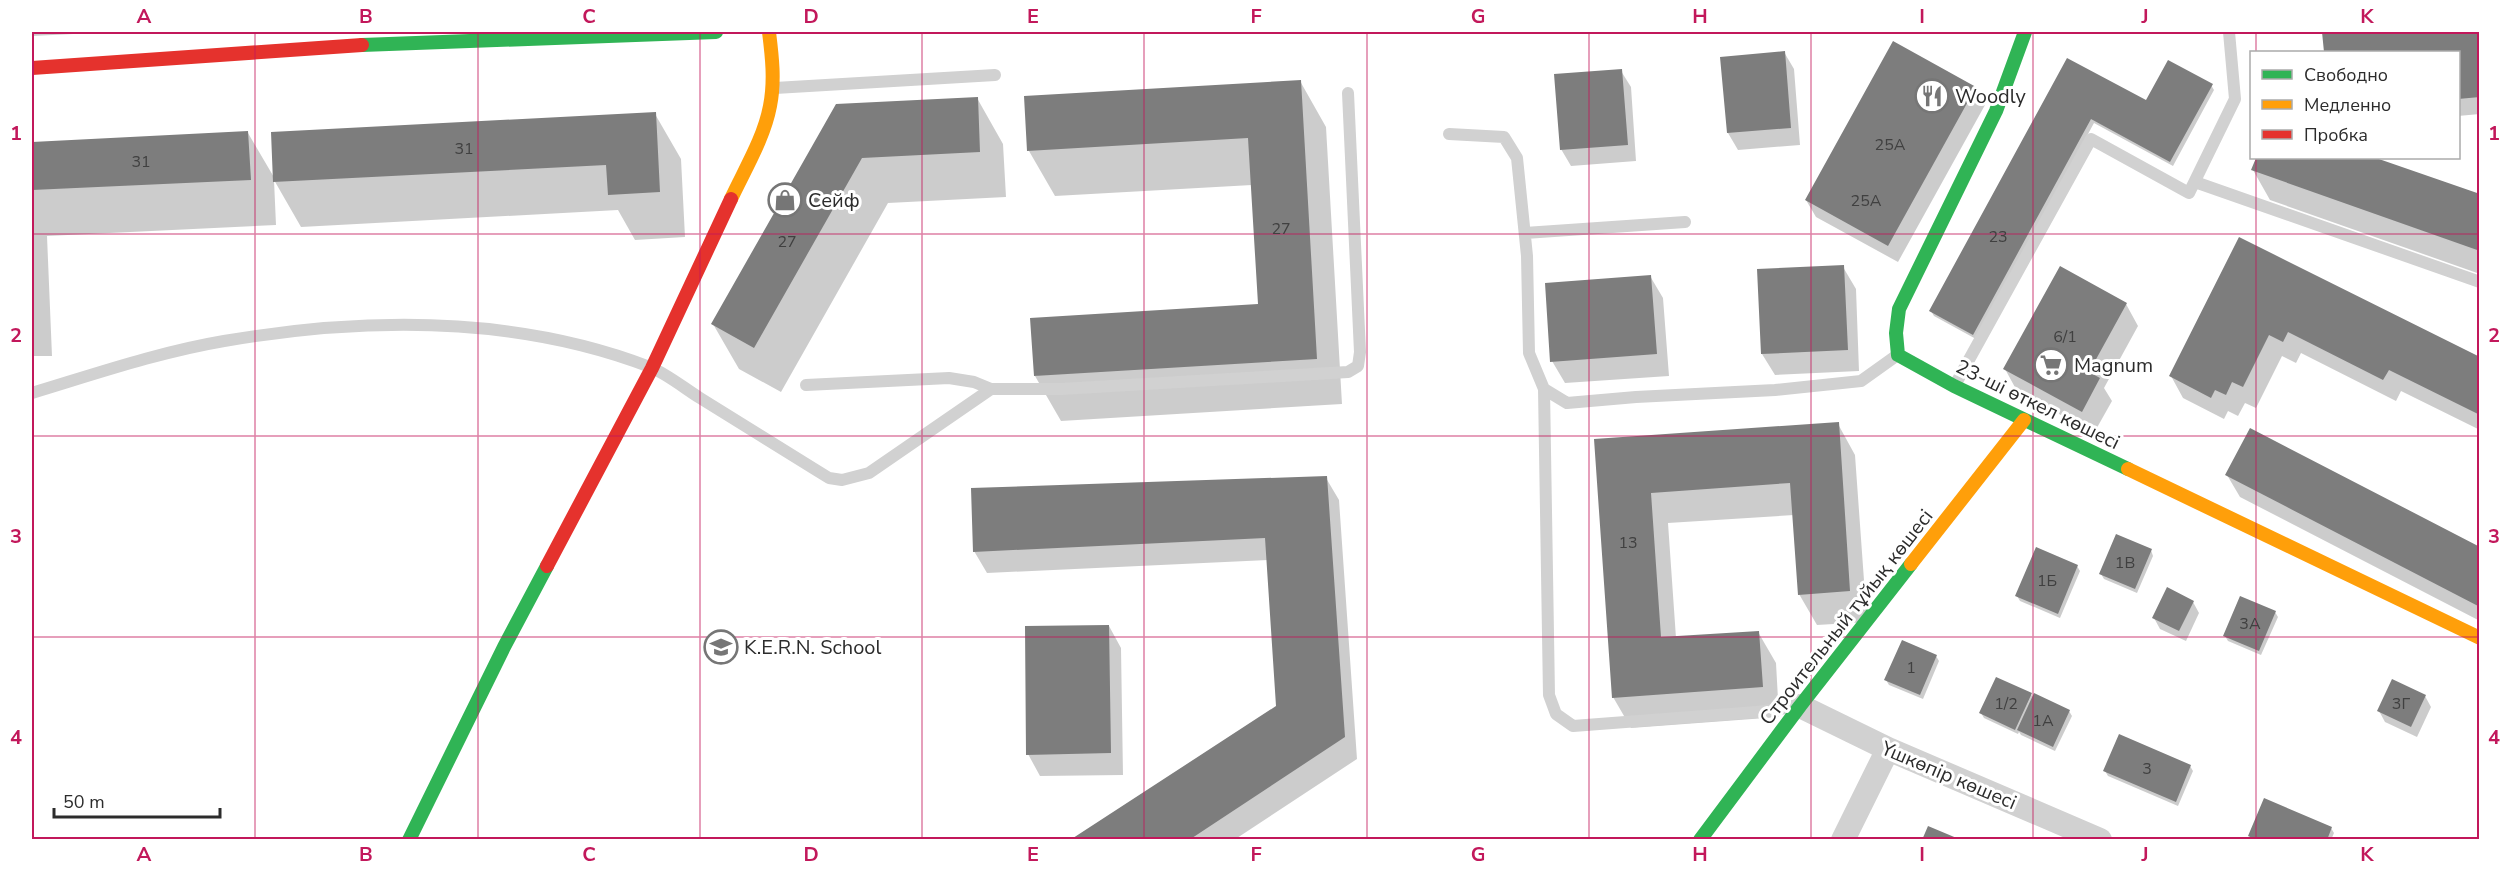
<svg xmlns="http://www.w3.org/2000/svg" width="2511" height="871" viewBox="0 0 2511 871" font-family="'Nunito Sans',sans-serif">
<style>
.shadow{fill:#0003}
.building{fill:#7d7d7d}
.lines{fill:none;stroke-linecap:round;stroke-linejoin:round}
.lane{stroke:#d1d1d1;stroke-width:12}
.street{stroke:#d1d1d1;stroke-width:24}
.fast{stroke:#30b455;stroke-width:14}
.slow{stroke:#ff9f0a;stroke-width:14}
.jam{stroke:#e5322d;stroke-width:14}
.grid{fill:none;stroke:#c2185b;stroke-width:1.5;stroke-opacity:0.55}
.labels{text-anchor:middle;stroke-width:6;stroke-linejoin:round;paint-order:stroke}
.number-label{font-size:16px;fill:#404040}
.poi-label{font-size:20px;fill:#2c2c2c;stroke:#fff;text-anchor:start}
.street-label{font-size:20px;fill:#2c2c2c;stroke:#fff}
.neatline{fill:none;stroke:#c2185b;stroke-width:2}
.grid-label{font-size:20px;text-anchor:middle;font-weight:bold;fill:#c2185b}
</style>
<rect width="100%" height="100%" fill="#fff"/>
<path class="shadow" d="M32,32H115L32,36Z
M2324,32H2480V114L2458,116V52H2325Z
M1784,52L1794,69L1800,145L1738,150L1728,133L1722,58Z
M2068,60L2146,102L2211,85L2214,90L2173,166L2094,123L1976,339L1934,316L1931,311Z
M1621,71L1631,87L1636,161L1571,166L1561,149Z
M1300,81L1326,127L1342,404L1061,421L1035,376L1259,306L1252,185L1055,196L1029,151L1026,97Z
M1975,88L1985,105L1898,262L1816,217L1806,200Z
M977,98L1003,144L1006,197L888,203L781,392L739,369L713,324L837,105Z
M655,114L681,159L685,237L635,240L618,210L301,227L274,180L276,225L47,236L52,356H32V143L248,133L275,179Z
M2257,158H2372L2480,196V274L2270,200L2253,170Z
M2239,239L2480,359V430L2401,391L2396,401L2301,353L2296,363L2282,356L2256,408L2245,403L2238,416L2228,411L2224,419L2183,398L2171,376Z
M1843,267L1856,289L1859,371L1775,375L1762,354Z
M1650,276L1663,298L1669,376L1565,383L1552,361Z
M2126,304L2138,326L2104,388L2112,401L2094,433L2017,391L2005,369Z
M1838,424L1855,455L1867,622L1817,625L1799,594L1794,515L1668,523L1676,638L1758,632L1776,663L1779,717L1631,728L1613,697L1596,441Z
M2227,475L2480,548V621L2240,497Z
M1326,478L1339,500L1357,759L1234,840H1073L1278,706L1268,560L987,573L974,551Z
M2151,550L2153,556L2137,593L2104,579L2101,574Z
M2077,566L2080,571L2060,618L2020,601L2017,596Z
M2193,602L2199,613L2186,641L2160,629L2154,618Z
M2275,612L2278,617L2261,655L2228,641L2225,636Z
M1109,626L1121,648L1123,775L1040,776L1028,754Z
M1936,656L1939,661L1923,699L1889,685L1886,680Z
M2031,694L2033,698L2069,711L2072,716L2055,751L2021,735L2019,732L2018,734L1984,718L1981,713Z
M2425,696L2431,707L2417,737L2385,722L2379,711Z
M2190,766L2193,771L2178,806L2108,776L2105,771Z
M2331,828L2334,833L2331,840H2252L2250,836Z"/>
<path class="building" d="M2322,32H2480V97L2458,99V52H2324Z
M1893,41L1976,87L1888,246L1805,200Z
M1785,51L1791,128L1727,133L1720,57Z
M2067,58L2146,100L2168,60L2213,84L2170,162L2091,119L1973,335L1929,311Z
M1622,69L1628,145L1560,150L1554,74Z
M1301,80L1317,359L1034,376L1030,318L1258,304L1248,138L1027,151L1024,96Z
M978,97L980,152L862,158L754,348L711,324L836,104Z
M656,112L660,192L608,195L606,165L273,182L271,132Z
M248,131L251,180L32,190V142Z
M2256,158H2376L2480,194V251L2251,170Z
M2239,237L2480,357V415L2389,370L2383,380L2288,332L2283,342L2269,335L2243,387L2232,382L2226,395L2215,390L2211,398L2169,376Z
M1844,265L1848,350L1761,354L1757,269Z
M2060,266L2127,303L2089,372L2100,378L2082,412L2003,369Z
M1651,275L1657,354L1550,362L1545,283Z
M1839,422L1850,591L1798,595L1790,483L1651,493L1661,637L1759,631L1763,687L1612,698L1594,439Z
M2250,428L2480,547V607L2225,475Z
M1327,476L1345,737L1189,840H1070L1276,706L1265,538L973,552L971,488Z
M2116,534L2152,549L2135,589L2099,574Z
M2036,547L2078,565L2058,614L2015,596Z
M2167,587L2194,601L2179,631L2152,618Z
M2240,596L2276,611L2259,651L2223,636Z
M1109,625L1111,753L1026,755L1025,626Z
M1902,640L1937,655L1920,695L1884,680Z
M1996,677L2032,693L2015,730L1979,713Z
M2392,679L2426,695L2411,727L2377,711Z
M2034,693L2070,710L2053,747L2017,730Z
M2119,734L2191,765L2176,802L2103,771Z
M2264,798L2332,827L2327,840H2257L2248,836Z
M1928,826L1959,839V840H1922Z"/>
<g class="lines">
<path class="lane" d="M775,88L995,75
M1449,134L1504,137L1517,158L1527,256L1529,353L1544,389L1567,403L1636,397L1775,390L1861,381L1896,356
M2195,182L2480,282
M1525,233L1685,222
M806,385L949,378L974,382L991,389
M1955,385L2091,139L2189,193L2235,99L2229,32
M1544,389L1549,695L1556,714L1573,726L1757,712L1793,707
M32,393C95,374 159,352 224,341C365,317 515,315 650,367C667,374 684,388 700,398C739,422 777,446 816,470L829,478L842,480L869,473L991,389H1061L1348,372L1358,366L1360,352L1348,93"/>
<path class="street" d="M1800,706L1888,749L2100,840
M1843,840L1888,749"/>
<path class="fast" d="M2025,32L1996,111L1899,309L1896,333L1898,355L1954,386L2128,469
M362,45L716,32
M409,840L504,647L547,566
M1700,840L1800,706L1911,564"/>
<path class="slow" d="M731,199C745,169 764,138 770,106C775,81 772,56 769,32
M2128,469L2480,638
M1911,564L2024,420"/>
<path class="jam" d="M32,68L362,45
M547,566L652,368L731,199"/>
</g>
<path class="grid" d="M255,32V840M478,32V840M700,32V840M922,32V840M1144,32V840M1367,32V840M1589,32V840M1811,32V840M2033,32V840M2256,32V52M2256,158V840M32,234H2480M32,436H2480M32,637H2480"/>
<defs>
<g id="restaurant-ring" transform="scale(1.725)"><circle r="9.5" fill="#fff" stroke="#767676" stroke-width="1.5"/><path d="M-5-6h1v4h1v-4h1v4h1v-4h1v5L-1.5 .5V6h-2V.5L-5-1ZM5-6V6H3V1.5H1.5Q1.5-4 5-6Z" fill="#767676"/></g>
<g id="shop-ring" transform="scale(1.725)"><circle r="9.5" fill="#fff" stroke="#767676" stroke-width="1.5"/><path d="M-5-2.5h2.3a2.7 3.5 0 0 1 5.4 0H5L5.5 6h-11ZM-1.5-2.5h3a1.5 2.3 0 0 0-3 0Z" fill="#767676"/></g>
<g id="supermarket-ring" transform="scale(1.725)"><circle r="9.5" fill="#fff" stroke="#767676" stroke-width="1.5"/><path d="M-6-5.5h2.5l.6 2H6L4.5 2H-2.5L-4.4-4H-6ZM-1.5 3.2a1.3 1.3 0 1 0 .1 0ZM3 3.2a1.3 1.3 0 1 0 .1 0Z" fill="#767676"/></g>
<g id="school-ring" transform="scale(1.725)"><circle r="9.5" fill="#fff" stroke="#767676" stroke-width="1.5"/><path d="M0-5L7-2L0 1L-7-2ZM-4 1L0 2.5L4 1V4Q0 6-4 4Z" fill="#767676"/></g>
</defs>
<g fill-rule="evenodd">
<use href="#restaurant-ring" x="1932" y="96"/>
<use href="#shop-ring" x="785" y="200"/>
<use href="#supermarket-ring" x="2051" y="365"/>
<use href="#school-ring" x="721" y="647"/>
</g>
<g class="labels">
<g class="number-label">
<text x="1890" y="150">25А</text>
<text x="464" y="154">31</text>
<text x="141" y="167">31</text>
<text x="1866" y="206">25А</text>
<text x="1281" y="234">27</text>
<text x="1998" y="242">23</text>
<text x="787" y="247">27</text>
<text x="2065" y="342">6/1</text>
<text x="1628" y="548">13</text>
<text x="2125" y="568">1В</text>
<text x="2047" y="586">1Б</text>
<text x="2250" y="629">3А</text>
<text x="1911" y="673">1</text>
<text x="2006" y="709">1/2</text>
<text x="2401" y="709">3Г</text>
<text x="2043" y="726">1А</text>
<text x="2147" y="774">3</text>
</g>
<g class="poi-label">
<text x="1955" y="103">Woodly</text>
<text x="808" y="207">Сейф</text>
<text x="2074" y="372">Magnum</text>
<text x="744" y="654">K.E.R.N. School</text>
</g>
<g class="street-label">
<text transform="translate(2038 404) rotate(26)" y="7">23-ші өткел көшесі</text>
<text transform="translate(1846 617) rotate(-52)" y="7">Строительный тұйық көшесі</text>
<text transform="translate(1949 775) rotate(23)" y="7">Үшкөпір көшесі</text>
</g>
</g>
<rect width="2511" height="871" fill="none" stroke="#ffffff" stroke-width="66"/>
<rect x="2250" y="51" width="210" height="108" fill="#ffffff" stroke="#ababab" stroke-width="1.5"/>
<rect x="2262" y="70" width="30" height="9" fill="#30b455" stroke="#ababab" stroke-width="1.5"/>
<text x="2304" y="81" font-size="18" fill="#2c2c2c">Свободно</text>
<rect x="2262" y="100" width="30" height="9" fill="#ff9f0a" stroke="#ababab" stroke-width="1.5"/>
<text x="2304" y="111" font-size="18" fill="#2c2c2c">Медленно</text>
<rect x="2262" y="130" width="30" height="9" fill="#e5322d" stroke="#ababab" stroke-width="1.5"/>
<text x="2304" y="141" font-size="18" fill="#2c2c2c">Пробка</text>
<path d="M54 808v9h166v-9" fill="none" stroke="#2c2c2c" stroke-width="3"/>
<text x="63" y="808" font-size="18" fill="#2c2c2c" stroke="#ffffff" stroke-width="4.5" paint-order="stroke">50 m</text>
<rect x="33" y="33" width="2445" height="805" class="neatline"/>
<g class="grid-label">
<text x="144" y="23">A</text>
<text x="366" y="23">B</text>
<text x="589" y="23">C</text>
<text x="811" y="23">D</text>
<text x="1033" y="23">E</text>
<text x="1256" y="23">F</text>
<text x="1478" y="23">G</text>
<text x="1700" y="23">H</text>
<text x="1922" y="23">I</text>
<text x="2145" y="23">J</text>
<text x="2367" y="23">K</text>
<text x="16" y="140">1</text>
<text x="2494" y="140">1</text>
<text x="16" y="342">2</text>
<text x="2494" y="342">2</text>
<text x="16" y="543">3</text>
<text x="2494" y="543">3</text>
<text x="16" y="744">4</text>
<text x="2494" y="744">4</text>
<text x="144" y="861">A</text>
<text x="366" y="861">B</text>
<text x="589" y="861">C</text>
<text x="811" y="861">D</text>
<text x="1033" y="861">E</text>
<text x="1256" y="861">F</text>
<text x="1478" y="861">G</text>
<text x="1700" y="861">H</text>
<text x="1922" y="861">I</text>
<text x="2145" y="861">J</text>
<text x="2367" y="861">K</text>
</g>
</svg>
